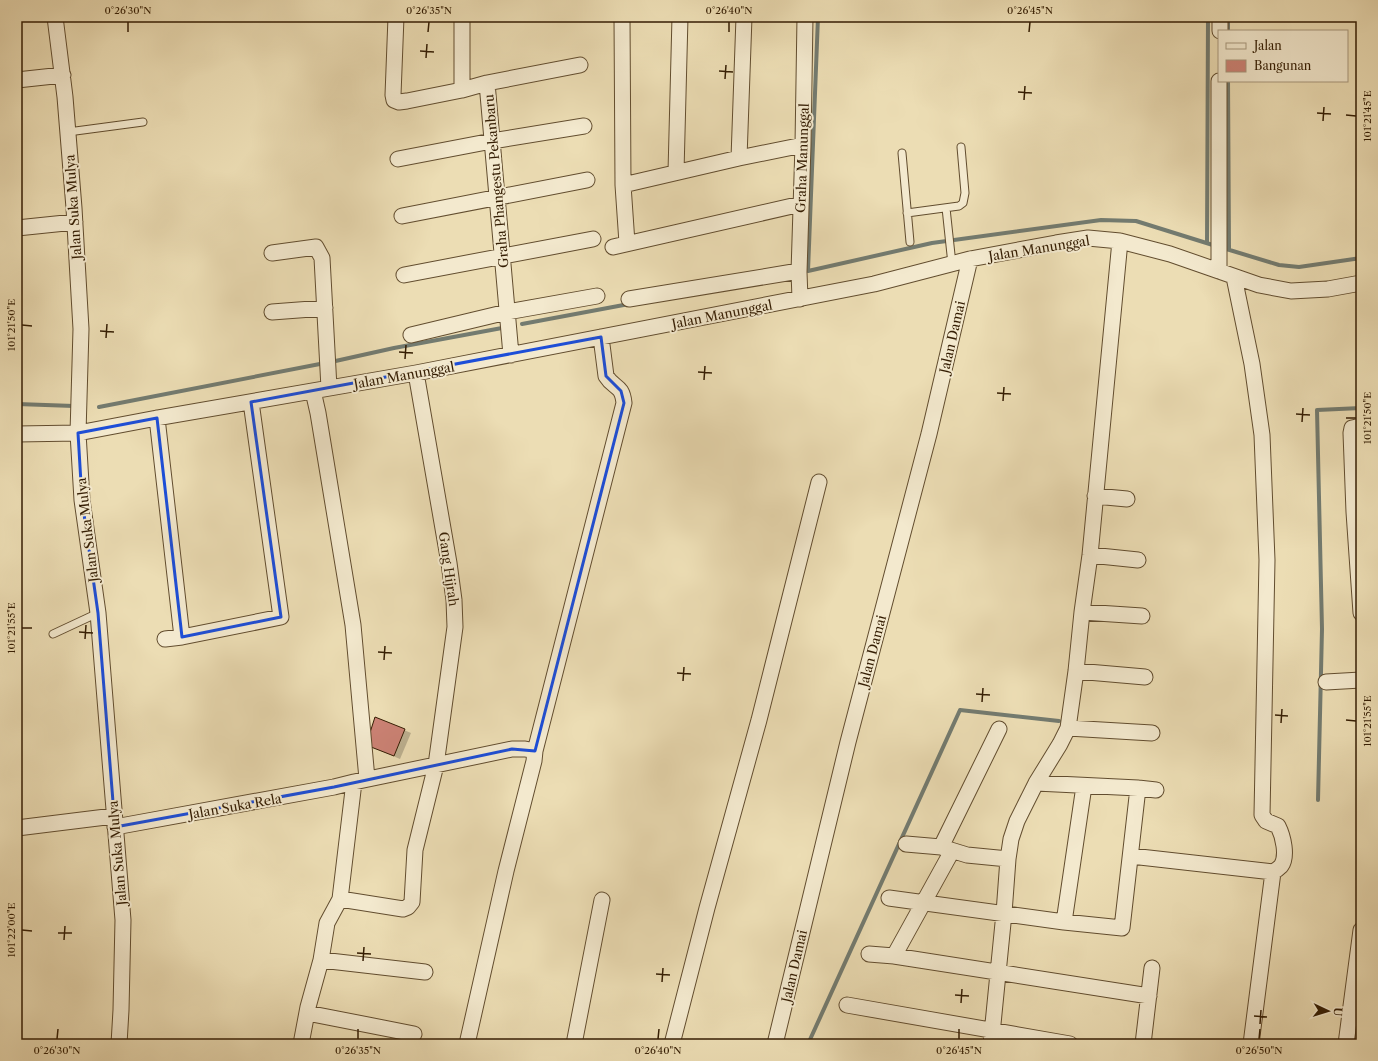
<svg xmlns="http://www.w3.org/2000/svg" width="1378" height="1061" viewBox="0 0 1378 1061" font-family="'Libre Caslon Text',serif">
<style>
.shadow{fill:#0003}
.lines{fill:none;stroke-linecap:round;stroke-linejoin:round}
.stream{stroke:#737b70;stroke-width:4}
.building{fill:#cc8275;stroke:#341d03}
.lane-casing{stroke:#624d2f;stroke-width:9}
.street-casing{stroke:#624d2f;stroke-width:17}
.lane{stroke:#f3e9ce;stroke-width:7}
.street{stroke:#f3e9ce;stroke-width:15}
.marked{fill:none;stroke:#1d4ed8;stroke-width:3;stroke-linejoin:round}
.ticks{fill:none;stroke:#341d03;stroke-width:1.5}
.labels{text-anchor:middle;stroke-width:4;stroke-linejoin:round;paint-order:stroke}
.street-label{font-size:13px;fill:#341d03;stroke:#f3e9ce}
.neatline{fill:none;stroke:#341d03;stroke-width:1.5}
.ticks-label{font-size:10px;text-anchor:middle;fill:#341d03}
</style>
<rect width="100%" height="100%" fill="#ecddb4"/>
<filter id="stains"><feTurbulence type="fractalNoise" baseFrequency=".005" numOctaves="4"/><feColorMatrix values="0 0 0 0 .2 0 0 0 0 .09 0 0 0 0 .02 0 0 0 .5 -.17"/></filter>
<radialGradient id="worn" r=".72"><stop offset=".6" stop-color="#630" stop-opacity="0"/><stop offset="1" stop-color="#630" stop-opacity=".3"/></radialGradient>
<path class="shadow" d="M404,730L411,733L400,759L374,748Z"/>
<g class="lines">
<path class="stream" d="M818,17L808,271L932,243L1101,220L1136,221L1216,246
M1228,17V31
M1228,81L1229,250
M1207,243L1208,17
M1223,248L1279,265L1299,267L1361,258
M522,324L629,304
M331,362L394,348L502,328
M17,404L74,406
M99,407L325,363
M1318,800L1322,629L1317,410L1361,408
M808,1044L960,710L1059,721"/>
</g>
<path class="building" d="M375,717L405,729L394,756L366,745Z"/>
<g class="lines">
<g class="lane-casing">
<path id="lane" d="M68,132L143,122
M902,153L910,242
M946,208L952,264
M907,213L959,206L963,203L965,193L961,147
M53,634L98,613"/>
</g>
<g class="street-casing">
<path id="street" d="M55,17L65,97L74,208L81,329L78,433L82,500L98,613L123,920L121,1010L119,1044
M396,17L393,95L394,100L399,102L407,101L462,90
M462,17V90L487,83L511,355
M622,17L623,185
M1220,31V17
M17,80L63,75
M487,83L580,65
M739,158L744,17
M398,159L492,141L584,126
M676,172L680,17
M402,216L587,180
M17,228L75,222
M627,243L623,185L739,158L803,145
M613,247L801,204
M272,253L316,247L322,258L329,388
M1219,271V81
M404,275L593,239
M1234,277L1252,364L1262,435L1267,560L1262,815L1266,821L1278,826C1283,836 1288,856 1281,866C1279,868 1275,871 1273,872L1251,1044
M629,299L799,271
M800,299L799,272L803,145L805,17
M272,312L325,308
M411,335L507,312L597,296
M313,391L318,413L353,625L367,779
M157,418L182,637
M1361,426L1352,428L1351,433L1354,512L1361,613
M17,434L78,433L157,418L416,373L874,284L970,259L1056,243L1088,238L1120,241L1170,254L1259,285L1291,291L1328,289L1361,283
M1095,496L1127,499
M1090,555L1138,560
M1082,612L1142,616
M165,639L182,637L281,617L251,402
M1076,671L1145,677
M1326,682L1361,680
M1068,728L1152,733
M535,751L624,403C622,384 614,389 606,376L601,337
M1138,788L1156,790
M115,827L334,787L354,782
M17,828L114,816
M906,844L941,847
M1131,856L1273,872
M1008,859L1011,839L1017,821L1036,783L1060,744L1068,728L1076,671L1082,612L1090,555L1120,241
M889,898L1064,922L1122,928L1138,788L1036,783
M340,899L403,909L408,907L412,902L415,850L436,765L455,627L454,600L449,563L416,373
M1064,922L1084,786
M869,954L894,956L1149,996
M894,956L952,851
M321,960L425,972
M847,1005L1070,1044
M307,1013L414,1034
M301,1044L308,1007L321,960L327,923L340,899L354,782L512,749H525L535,751L534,761L506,871L467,1044
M574,1044L602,900
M672,1044L707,908L759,720L819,482
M775,1044L848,742L929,434L970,259
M991,1044L1004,913L1008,859L967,855L941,847L999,729
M1143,1044L1152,968
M1346,1044L1361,930"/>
</g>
<use href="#lane" class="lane"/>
<use href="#street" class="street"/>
</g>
<path class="marked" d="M601,337L606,376L621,391L624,403L535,751L512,749L334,787L115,827L98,613L82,500L78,433L157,418L182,637L281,617L251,402Z"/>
<path class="ticks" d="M128,32V22M428,32L429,22M729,32V22M1029,32L1030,22M420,51L434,52M426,58L427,44M719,71L733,72M725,79L726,65M1018,92L1032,93M1024,100L1025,86M1317,113L1331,114M1346,115L1356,116M1323,121L1324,107M22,325L32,326M100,331L114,332M106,338L107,324M399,352L413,353M405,359L406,345M698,372L712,373M704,380L705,366M997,393L1011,394M1003,401L1004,387M1296,414L1310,415M1346,418H1356M1302,422L1303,408M22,628H32M79,632L93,633M85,639L86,625M378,652L392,653M384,660L385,646M677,673L691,674M683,681L684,667M976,694L990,695M982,702L983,688M1275,715L1288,716M1346,720L1356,721M1281,723L1282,709M22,930L32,931M58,933H72M64,940L65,926M357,953L371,954M363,961L364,947M656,974L670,975M662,982L663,968M955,995L969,996M961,1003L962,989M1254,1016L1267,1017M1260,1024L1261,1010M57,1039L58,1029M358,1039V1029M658,1039L659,1029M959,1039V1029M1259,1039L1260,1029"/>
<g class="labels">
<g class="street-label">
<text transform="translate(802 158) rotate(-88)" y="5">Graha Manunggal</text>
<text transform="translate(496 181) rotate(-95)" y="5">Graha Phangestu Pekanbaru</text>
<text transform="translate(73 207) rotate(-94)" y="5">Jalan Suka Mulya</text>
<text transform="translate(1039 248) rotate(-9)" y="5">Jalan Manunggal</text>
<text transform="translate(722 314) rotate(-11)" y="5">Jalan Manunggal</text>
<text transform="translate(952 337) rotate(-77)" y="5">Jalan Damai</text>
<text transform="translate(404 375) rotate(-10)" y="5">Jalan Manunggal</text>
<text transform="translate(87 530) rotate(-97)" y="5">Jalan Suka Mulya</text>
<text transform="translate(449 569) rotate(82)" y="5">Gang Hijrah</text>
<text transform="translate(872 651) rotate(-75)" y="5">Jalan Damai</text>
<text transform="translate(235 806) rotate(-10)" y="5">Jalan Suka Rela</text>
<text transform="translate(117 853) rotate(-95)" y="5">Jalan Suka Mulya</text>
<text transform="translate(794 966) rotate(-77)" y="5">Jalan Damai</text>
</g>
</g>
<rect width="1378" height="1061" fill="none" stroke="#ecddb4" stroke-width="44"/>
<rect x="1218" y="30" width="130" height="52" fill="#f3e9ce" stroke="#a7977d"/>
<rect x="1226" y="43" width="20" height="6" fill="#f3e9ce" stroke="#a7977d"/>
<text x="1254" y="50" font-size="12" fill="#341d03">Jalan</text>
<rect x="1226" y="60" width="20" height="12" fill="#cc8275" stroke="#a7977d"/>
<text x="1254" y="70" font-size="12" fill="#341d03">Bangunan</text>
<g transform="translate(1328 1011) rotate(94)" stroke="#f3e9ce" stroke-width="3" paint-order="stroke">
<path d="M0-3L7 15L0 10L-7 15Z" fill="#341d03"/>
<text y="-6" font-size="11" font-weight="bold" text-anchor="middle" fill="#341d03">U</text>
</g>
<rect x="22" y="22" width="1334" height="1017" class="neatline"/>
<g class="ticks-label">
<text x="128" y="14">0°26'30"N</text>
<text x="429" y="14">0°26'35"N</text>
<text x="729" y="14">0°26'40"N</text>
<text x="1030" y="14">0°26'45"N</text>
<text transform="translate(1367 116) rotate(-90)" y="4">101°21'45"E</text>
<text transform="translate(11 325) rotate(-90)" y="4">101°21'50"E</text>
<text transform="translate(1367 418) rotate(-90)" y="4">101°21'50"E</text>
<text transform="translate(11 628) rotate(-90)" y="4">101°21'55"E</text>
<text transform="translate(1367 721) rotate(-90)" y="4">101°21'55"E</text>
<text transform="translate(11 930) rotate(-90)" y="4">101°22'00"E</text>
<text x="57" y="1054">0°26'30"N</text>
<text x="358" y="1054">0°26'35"N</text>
<text x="658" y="1054">0°26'40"N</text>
<text x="959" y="1054">0°26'45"N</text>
<text x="1259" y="1054">0°26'50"N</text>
</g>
<rect width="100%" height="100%" filter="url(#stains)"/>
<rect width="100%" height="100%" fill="url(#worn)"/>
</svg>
